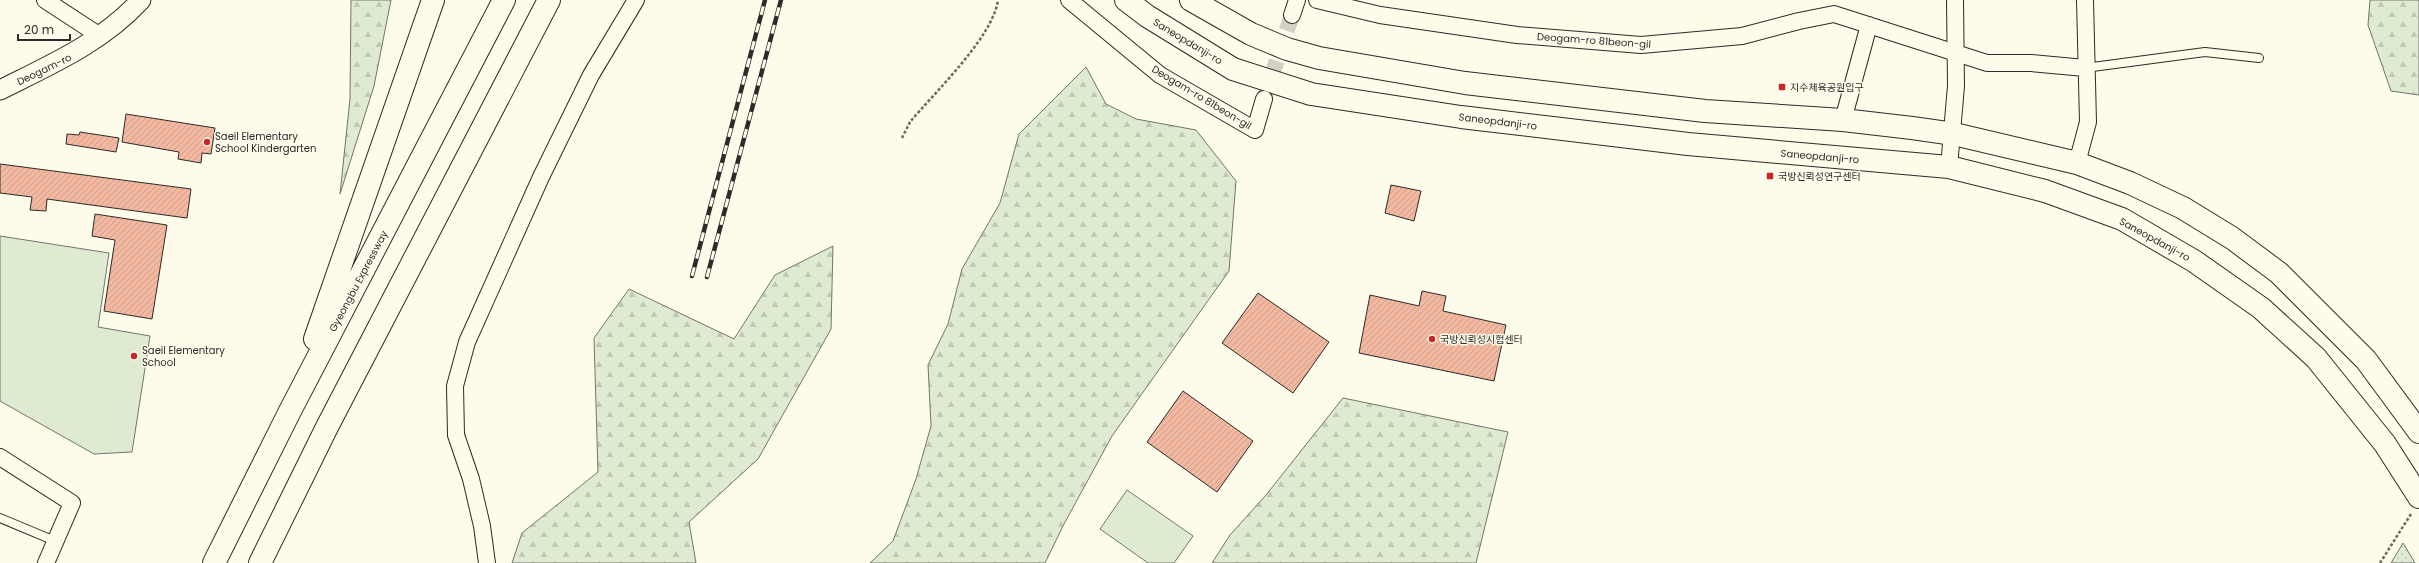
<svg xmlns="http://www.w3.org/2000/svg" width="2419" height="563" viewBox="0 0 2419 563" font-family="Poppins,'Noto Sans KR',sans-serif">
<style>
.grass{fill:url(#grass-dots);stroke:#74746e}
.forest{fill:url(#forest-firs);stroke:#74746e}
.pitch{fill:#deebd1;stroke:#74746e}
.building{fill:url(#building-hatch);stroke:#2b2b2b}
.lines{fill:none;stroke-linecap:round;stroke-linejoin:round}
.minor-tunnel{stroke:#d3d1c4;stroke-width:16;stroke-dasharray:16 8;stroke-linecap:butt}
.service-casing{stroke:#2b2b2b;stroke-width:10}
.minor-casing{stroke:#2b2b2b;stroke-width:18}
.tertiary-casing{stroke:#2b2b2b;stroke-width:21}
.secondary-casing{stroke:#2b2b2b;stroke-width:24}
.motorway-casing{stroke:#2b2b2b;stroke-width:24}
.path{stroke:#6a6964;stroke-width:2.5;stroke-dasharray:3 2;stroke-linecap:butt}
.service{stroke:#fdfbea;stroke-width:8}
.minor{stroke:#fdfbea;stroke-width:16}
.tertiary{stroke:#fdfbea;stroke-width:19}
.secondary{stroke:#fdfbea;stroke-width:22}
.motorway{stroke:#fdfbea;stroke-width:22}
.rail-casing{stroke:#2b2b2b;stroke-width:4.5}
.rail{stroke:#fdfbea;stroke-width:3;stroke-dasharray:9;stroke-linecap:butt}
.poi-dot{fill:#c62828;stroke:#fdfbea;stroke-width:1.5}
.labels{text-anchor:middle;stroke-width:3;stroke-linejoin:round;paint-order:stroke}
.street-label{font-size:10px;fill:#2b2b2b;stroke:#fdfbea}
.poi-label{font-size:10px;fill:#2b2b2b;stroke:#fdfbea;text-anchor:start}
</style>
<defs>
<pattern id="grass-dots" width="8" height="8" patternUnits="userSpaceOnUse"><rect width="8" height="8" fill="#deebd1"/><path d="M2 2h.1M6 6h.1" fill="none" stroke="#bfcab4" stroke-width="1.8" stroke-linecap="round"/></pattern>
<pattern id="forest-firs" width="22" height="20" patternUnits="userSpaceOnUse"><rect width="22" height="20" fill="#deebd1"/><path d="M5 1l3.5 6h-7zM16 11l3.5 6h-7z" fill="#bfcab4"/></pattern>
<pattern id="building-hatch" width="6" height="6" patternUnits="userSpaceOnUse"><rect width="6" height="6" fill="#f2b8a0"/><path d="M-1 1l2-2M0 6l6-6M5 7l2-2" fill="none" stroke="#d09e8a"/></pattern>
</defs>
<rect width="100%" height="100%" fill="#fdfbea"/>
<path class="grass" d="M2403,543L2415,563H2391Z"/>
<path class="forest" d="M351,0H391L374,86L340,194L350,99Z
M2370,0H2419V95L2391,91L2368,25Z
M1086,67L1106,104L1136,119L1196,130L1236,181L1229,271L1112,436L1064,524L1045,563H870L893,541L916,479L931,426L928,365L948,324L962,269L1000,203L1019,134Z
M833,246L831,329L758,459L689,522L696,563H512L522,533L598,472L594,338L629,289L734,339L775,275Z
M1343,398L1508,432L1476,563H1212L1230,535L1266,495Z"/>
<path class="pitch" d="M0,236L109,253L98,327L150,336L132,452L94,454L0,401Z
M1127,490L1193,536L1174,563H1148L1100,529Z"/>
<path class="building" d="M126,114L215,128L211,154L202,153L201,163L178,159L179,152L122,142Z
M80,132L119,138L116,152L66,144L67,134L79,135Z
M0,164L191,189L187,218L47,199L46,211L30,210L32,197L0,193Z
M1391,185L1421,191L1414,221L1385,213Z
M95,214L167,225L152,319L104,311L115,240L92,236Z
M1422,291L1446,296L1443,311L1506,325L1494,381L1359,353L1370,295L1419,306Z
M1258,293L1329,342L1293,393L1222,343Z
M1183,391L1253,441L1217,492L1147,442Z"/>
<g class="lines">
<path class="minor-tunnel" d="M1264,99L1292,15"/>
<g class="service-casing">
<path id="service" d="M2085,68L2205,52L2259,58
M0,518L55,541"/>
</g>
<g class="minor-casing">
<path id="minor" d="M45,0L100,36
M1069,0L1160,75L1255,130L1264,99
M1317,0L1380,15L1517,35L1641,45L1742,36L1799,21L1834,14L1987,63H2031L2085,68
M1292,15L1297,0
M1843,120L1869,25
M2077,163L2088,122L2085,0
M1949,167L1956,86L1955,0
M0,457L72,503L46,563
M487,563L482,526L471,479L456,435L455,386L467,342L541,177L591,75L636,0"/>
</g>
<g class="tertiary-casing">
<path id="tertiary" d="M0,90C52,64 101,43 141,0"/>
</g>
<g class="secondary-casing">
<path id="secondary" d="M1126,0L1147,16L1233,69L1311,94L1461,117L1688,144L1949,167L2045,191L2122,219L2194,261L2261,308L2316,358L2385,444L2419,497
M1191,0L1251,34L1287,49L1319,58L1465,83L1705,111L1843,120L1912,128L1954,134L2077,163L2130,183L2183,208L2232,238L2279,273L2366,360L2419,432"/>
</g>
<g class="motorway-casing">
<path id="motorway" d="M315,339L433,0
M214,563L290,411L504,0
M260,563L327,427L549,0"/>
</g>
<path class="path" d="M902,138L910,122C935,92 993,37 998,0
M2380,563L2411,514"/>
<use href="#service" class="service"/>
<use href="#minor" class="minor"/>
<use href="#tertiary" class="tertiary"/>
<use href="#secondary" class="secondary"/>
<use href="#motorway" class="motorway"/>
<g class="rail-casing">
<path id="rail" d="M692,276L765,0
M707,277L781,0"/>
</g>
<use href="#rail" class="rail"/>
</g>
<g class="poi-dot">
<rect x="1778" y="83" width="8" height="8" rx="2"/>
<circle cx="207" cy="142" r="4"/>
<rect x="1766" y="172" width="8" height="8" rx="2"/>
<circle cx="1432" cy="339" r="4"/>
<circle cx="134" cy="356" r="4"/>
</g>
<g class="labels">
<g class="street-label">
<text transform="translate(1594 40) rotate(4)" y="4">Deogam-ro 81beon-gil</text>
<text transform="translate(1188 41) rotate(31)" y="4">Saneopdanji-ro</text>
<text transform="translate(44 69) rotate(-26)" y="4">Deogam-ro</text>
<text transform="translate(1202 97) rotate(31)" y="4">Deogam-ro 81beon-gil</text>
<text transform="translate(1498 121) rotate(7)" y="4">Saneopdanji-ro</text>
<text transform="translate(1820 156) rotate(5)" y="4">Saneopdanji-ro</text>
<text transform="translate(2155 239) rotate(29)" y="4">Saneopdanji-ro</text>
<text transform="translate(358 281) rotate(-62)" y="4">Gyeongbu Expressway</text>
</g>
<g class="poi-label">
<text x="1790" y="91">지수체육공원입구</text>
<text x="215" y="140">Saeil Elementary<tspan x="215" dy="12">School Kindergarten</tspan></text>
<text x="1778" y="180">국방신뢰성연구센터</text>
<text x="1440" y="343">국방신뢰성시험센터</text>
<text x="142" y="354">Saeil Elementary<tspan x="142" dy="12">School</tspan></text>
</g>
</g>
<path d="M18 34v6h52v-6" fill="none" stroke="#2b2b2b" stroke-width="2"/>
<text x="24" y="34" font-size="12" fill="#2b2b2b" stroke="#fdfbea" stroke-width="3" paint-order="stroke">20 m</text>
</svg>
